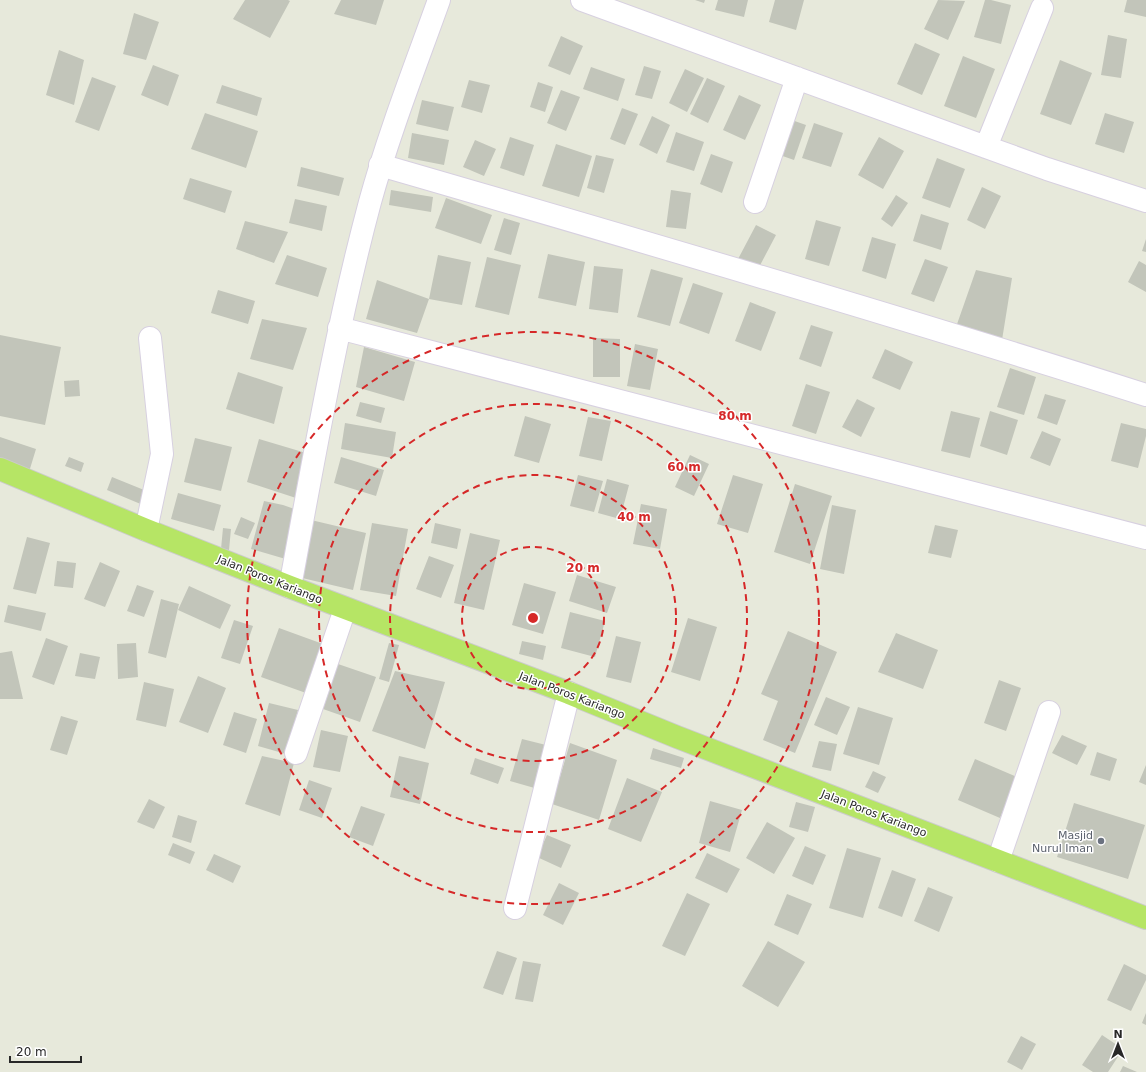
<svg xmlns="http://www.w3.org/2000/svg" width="1146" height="1072" viewBox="0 0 1146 1072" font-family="'DejaVu Sans',sans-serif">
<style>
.building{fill:#c2c5ba}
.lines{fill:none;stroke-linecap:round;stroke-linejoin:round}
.minor-casing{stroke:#d7d0e0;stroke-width:24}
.major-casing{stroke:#cbcbcb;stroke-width:24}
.minor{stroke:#fff;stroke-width:22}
.major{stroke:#b6e565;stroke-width:22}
.ring{fill:none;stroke:#d62828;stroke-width:2;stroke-dasharray:7 5}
.worship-dot{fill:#6b7280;stroke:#fff;stroke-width:1.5}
.labels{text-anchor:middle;stroke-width:3;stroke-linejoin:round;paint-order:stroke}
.street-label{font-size:11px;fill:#282828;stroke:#fff}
.worship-label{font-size:11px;fill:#5b616d;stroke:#fff;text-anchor:end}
.centre{fill:#d62828;stroke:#fff;stroke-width:2}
.ring-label{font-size:12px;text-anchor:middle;font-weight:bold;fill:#d62828;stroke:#fff;stroke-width:3;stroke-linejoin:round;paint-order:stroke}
</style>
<rect width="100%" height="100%" fill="#e7e9db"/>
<path class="building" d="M245,0H288L290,1L270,38L233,19Z
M341,0H384L376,25L334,14Z
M695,0H705L704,3Z
M718,0H748L744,17L715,10Z
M775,0H804L796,30L769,22Z
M938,0L965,1L948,40L924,29Z
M985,0H991L1011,5L1001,44L974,37Z
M1127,0H1146V17L1124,12Z
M134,13L159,22L146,60L123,54Z
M1108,35L1127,39L1121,78L1101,75Z
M561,36L583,46L570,75L548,66Z
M915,43L940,54L922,95L897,84Z
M59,50L84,60L74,105L46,95Z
M963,56L995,69L976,118L944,106Z
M1060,60L1092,73L1071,125L1040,114Z
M153,65L179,75L168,106L141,95Z
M644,66L661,71L652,99L635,95Z
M591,67L625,79L618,101L583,89Z
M685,69L704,78L687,112L669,103Z
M92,77L116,86L99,131L75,122Z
M707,78L725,86L708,123L690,114Z
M469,80L490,85L482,113L461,107Z
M538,82L553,87L545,112L530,107Z
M222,85L262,98L257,116L216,103Z
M561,90L580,97L566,131L547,123Z
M739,95L761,105L745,140L723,130Z
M422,100L454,107L448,131L416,124Z
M622,108L638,114L625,145L610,139Z
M205,113L258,131L246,168L191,149Z
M1105,113L1134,122L1124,153L1095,144Z
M652,116L670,125L657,154L639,145Z
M786,118L806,125L794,160L774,153Z
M814,123L843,133L831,167L802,158Z
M676,132L704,142L694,171L666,162Z
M412,133L449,140L444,165L408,158Z
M510,137L534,145L524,176L500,168Z
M879,137L904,151L883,189L858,175Z
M475,140L496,149L484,176L463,167Z
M556,144L592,156L579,197L542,186Z
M711,154L733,162L722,193L700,184Z
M596,155L614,159L604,193L587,188Z
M937,158L965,169L950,208L922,198Z
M301,167L344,178L339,196L297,186Z
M190,178L232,191L225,213L183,199Z
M982,187L1001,196L985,229L967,220Z
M391,190L433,197L431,212L389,205Z
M671,190L691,193L686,229L666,227Z
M896,195L908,203L892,227L881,219Z
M446,198L492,215L481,244L435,228Z
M295,199L327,206L322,231L289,223Z
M921,214L949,223L941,250L913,241Z
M504,218L520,223L511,255L494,250Z
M816,220L841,227L829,266L805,259Z
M245,221L288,232L274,263L236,249Z
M756,225L776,235L757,271L737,261Z
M872,237L896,244L886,279L862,271Z
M1146,239V252L1142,251Z
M548,254L585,262L576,306L538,298Z
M287,255L327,268L318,297L275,284Z
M438,255L471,262L462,305L429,299Z
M487,257L521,265L509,315L475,307Z
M925,259L948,267L934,302L911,294Z
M1139,261L1146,265V292L1128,282Z
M594,266L623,269L618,313L589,309Z
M651,269L683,278L670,326L637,317Z
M976,270L1012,278L1002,340L956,327Z
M377,280L429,299L417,333L366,319Z
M693,283L723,293L709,334L679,323Z
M218,290L255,301L248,324L211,313Z
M750,302L776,312L761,351L735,341Z
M262,319L307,328L293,370L250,359Z
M811,325L833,332L821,367L799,359Z
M0,335L61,347L45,425L0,416Z
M593,338L620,339V377H593Z
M635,344L658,349L650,390L627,386Z
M364,347L415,362L404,401L356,387Z
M885,349L913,362L900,390L872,378Z
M1010,368L1036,377L1024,415L997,407Z
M238,372L283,387L274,424L226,409Z
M79,380L80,396L65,397L64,381Z
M806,384L830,392L816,434L792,426Z
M1045,394L1066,400L1057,425L1037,418Z
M857,399L875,408L861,437L842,427Z
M360,402L385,408L381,423L356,416Z
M951,411L980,418L970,458L941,451Z
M990,411L1018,420L1007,455L980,446Z
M525,416L551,424L539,463L514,456Z
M588,417L611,421L602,461L579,456Z
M345,423L396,432L392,458L341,449Z
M1121,423L1146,429V436L1138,468L1111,461Z
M1042,431L1061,439L1050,466L1030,458Z
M0,437L36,449L29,472L0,463Z
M195,438L232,447L221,491L184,482Z
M259,439L306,453L296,498L247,482Z
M690,455L709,464L694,496L675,487Z
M69,457L84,463L81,472L65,466Z
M341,457L384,470L376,496L334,483Z
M578,475L603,481L594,512L570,506Z
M733,475L763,484L748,533L717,524Z
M112,477L149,492L143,505L107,490Z
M607,479L629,485L620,519L598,513Z
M795,484L832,496L810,564L774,552Z
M178,493L221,505L214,531L171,519Z
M264,501L283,505L303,512L289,560L251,549Z
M641,504L667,509L660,549L633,544Z
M832,505L856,510L844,574L820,569Z
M241,517L255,523L248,539L234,534Z
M311,520L366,533L353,590L298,577Z
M372,523L408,529L396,596L360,590Z
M435,523L461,529L457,549L431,543Z
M935,525L958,530L951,558L928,553Z
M223,528L231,529L229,550L221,549Z
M470,533L500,540L484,610L454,603Z
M27,537L50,543L36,594L13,589Z
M429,556L454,565L441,598L416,589Z
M57,561L76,563L73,588L54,586Z
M100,562L120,571L105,607L84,599Z
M577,575L616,587L607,613L569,601Z
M524,583L556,592L543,634L512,625Z
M137,585L154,591L144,617L127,611Z
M189,586L231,605L220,629L178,610Z
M161,599L179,604L166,658L148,653Z
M8,605L46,613L41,631L4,622Z
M570,612L605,621L595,657L561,648Z
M688,618L717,627L700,681L671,672Z
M234,620L253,626L240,664L221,658Z
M279,628L323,644L306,693L261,677Z
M788,631L837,652L795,753L763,740L778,701L761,694Z
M896,633L938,650L923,689L878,672Z
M616,636L641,642L631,683L606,677Z
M46,638L68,646L54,685L32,677Z
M522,641L546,646L543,660L519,654Z
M136,643L138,677L118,679L117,644Z
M389,643L399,645L389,682L379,679Z
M12,651L23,699H0V653Z
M80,653L100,657L95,679L75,676Z
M338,664L376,677L360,722L323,709Z
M395,671L445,682L425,749L372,731Z
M198,676L226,688L208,733L179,722Z
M999,680L1021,688L1006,731L984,723Z
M144,682L174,689L166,727L136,720Z
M826,697L850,707L837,735L814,725Z
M269,703L298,710L286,754L258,746Z
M858,707L893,718L879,765L843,754Z
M234,712L257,719L246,753L223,745Z
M61,716L78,721L67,755L50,750Z
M321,730L348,736L340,772L313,767Z
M1062,735L1087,746L1077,765L1052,753Z
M522,739L550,746L538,789L510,781Z
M819,741L837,744L831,771L812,767Z
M570,743L617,760L599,820L552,804Z
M653,748L684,758L681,768L650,759Z
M1097,752L1117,759L1110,781L1090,775Z
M262,756L294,763L280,816L245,804Z
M399,756L429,763L420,804L390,797Z
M475,758L504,768L498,784L470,774Z
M975,759L1017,777L1000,818L958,800Z
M1146,765V785L1139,782Z
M873,771L886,777L878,793L865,787Z
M627,778L662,792L641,842L608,829Z
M309,780L332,788L322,818L299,810Z
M149,799L165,807L154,829L137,822Z
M710,801L742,810L730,852L699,843Z
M796,802L815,807L808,832L789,827Z
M1074,803L1145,825L1128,879L1057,857Z
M361,806L385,814L373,846L349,837Z
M178,815L197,821L191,843L172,837Z
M767,822L795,838L774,874L746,858Z
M547,835L571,845L561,868L537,857Z
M173,843L195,852L190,864L168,855Z
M805,846L826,855L813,885L792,876Z
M847,848L881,858L863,918L829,908Z
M707,853L740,869L727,893L695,878Z
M214,854L241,866L233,883L206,870Z
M892,870L916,879L902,917L878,908Z
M559,883L579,893L563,925L543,915Z
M928,887L953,897L939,932L914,921Z
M687,893L710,904L685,956L662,946Z
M787,894L812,904L798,935L774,925Z
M768,941L805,962L778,1007L742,986Z
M497,951L517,958L503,995L483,988Z
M523,961L541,964L533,1002L515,999Z
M1124,964L1146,975V980L1131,1011L1107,1000Z
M1146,1013V1025L1142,1023Z
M1102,1035L1123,1049L1108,1072H1093L1082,1065Z
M1021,1036L1036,1044L1022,1070L1007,1062Z
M1123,1066L1137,1072H1120Z"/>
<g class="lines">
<g class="minor-casing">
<path id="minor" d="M582,0L986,147L1047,169L1146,201
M986,147L1042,8
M380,165C636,239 892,314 1146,395
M755,202L797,78
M339,328L1146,538
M146,530L162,454L150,338
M290,587C314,458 336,329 370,202C389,133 415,67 439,0
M296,753L345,609
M998,861L1049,712
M515,908L569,693"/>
</g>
<g class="major-casing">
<path id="major" d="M0,469L146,530L290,587L569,693L677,737L1146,918"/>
</g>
<use href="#minor" class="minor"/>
<use href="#major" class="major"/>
</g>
<g class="ring">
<circle cx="533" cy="618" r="71"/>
<circle cx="533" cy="618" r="143"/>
<circle cx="533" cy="618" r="214"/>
<circle cx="533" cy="618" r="286"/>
</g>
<circle class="worship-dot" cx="1101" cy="841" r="4"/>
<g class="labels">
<g class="street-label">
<text transform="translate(270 579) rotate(22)" y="4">Jalan Poros Kariango</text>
<text transform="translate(572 695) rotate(21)" y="4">Jalan Poros Kariango</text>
<text transform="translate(874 813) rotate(21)" y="4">Jalan Poros Kariango</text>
</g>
<g class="worship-label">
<text x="1093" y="839">Masjid<tspan x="1093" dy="13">Nurul Iman</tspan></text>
</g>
</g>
<circle cx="533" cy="618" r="6" class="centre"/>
<g class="ring-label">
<text x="735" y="420">80 m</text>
<text x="684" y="471">60 m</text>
<text x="634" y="521">40 m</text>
<text x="583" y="572">20 m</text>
</g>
<g transform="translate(1118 1044)" stroke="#ffffff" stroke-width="3" paint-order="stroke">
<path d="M0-3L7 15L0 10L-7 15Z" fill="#282828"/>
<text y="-6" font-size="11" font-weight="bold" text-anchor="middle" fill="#282828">N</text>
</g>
<path d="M10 1056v6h71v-6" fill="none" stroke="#282828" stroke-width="2"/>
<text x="16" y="1056" font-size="12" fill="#282828" stroke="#ffffff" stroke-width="3" paint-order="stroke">20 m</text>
</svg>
